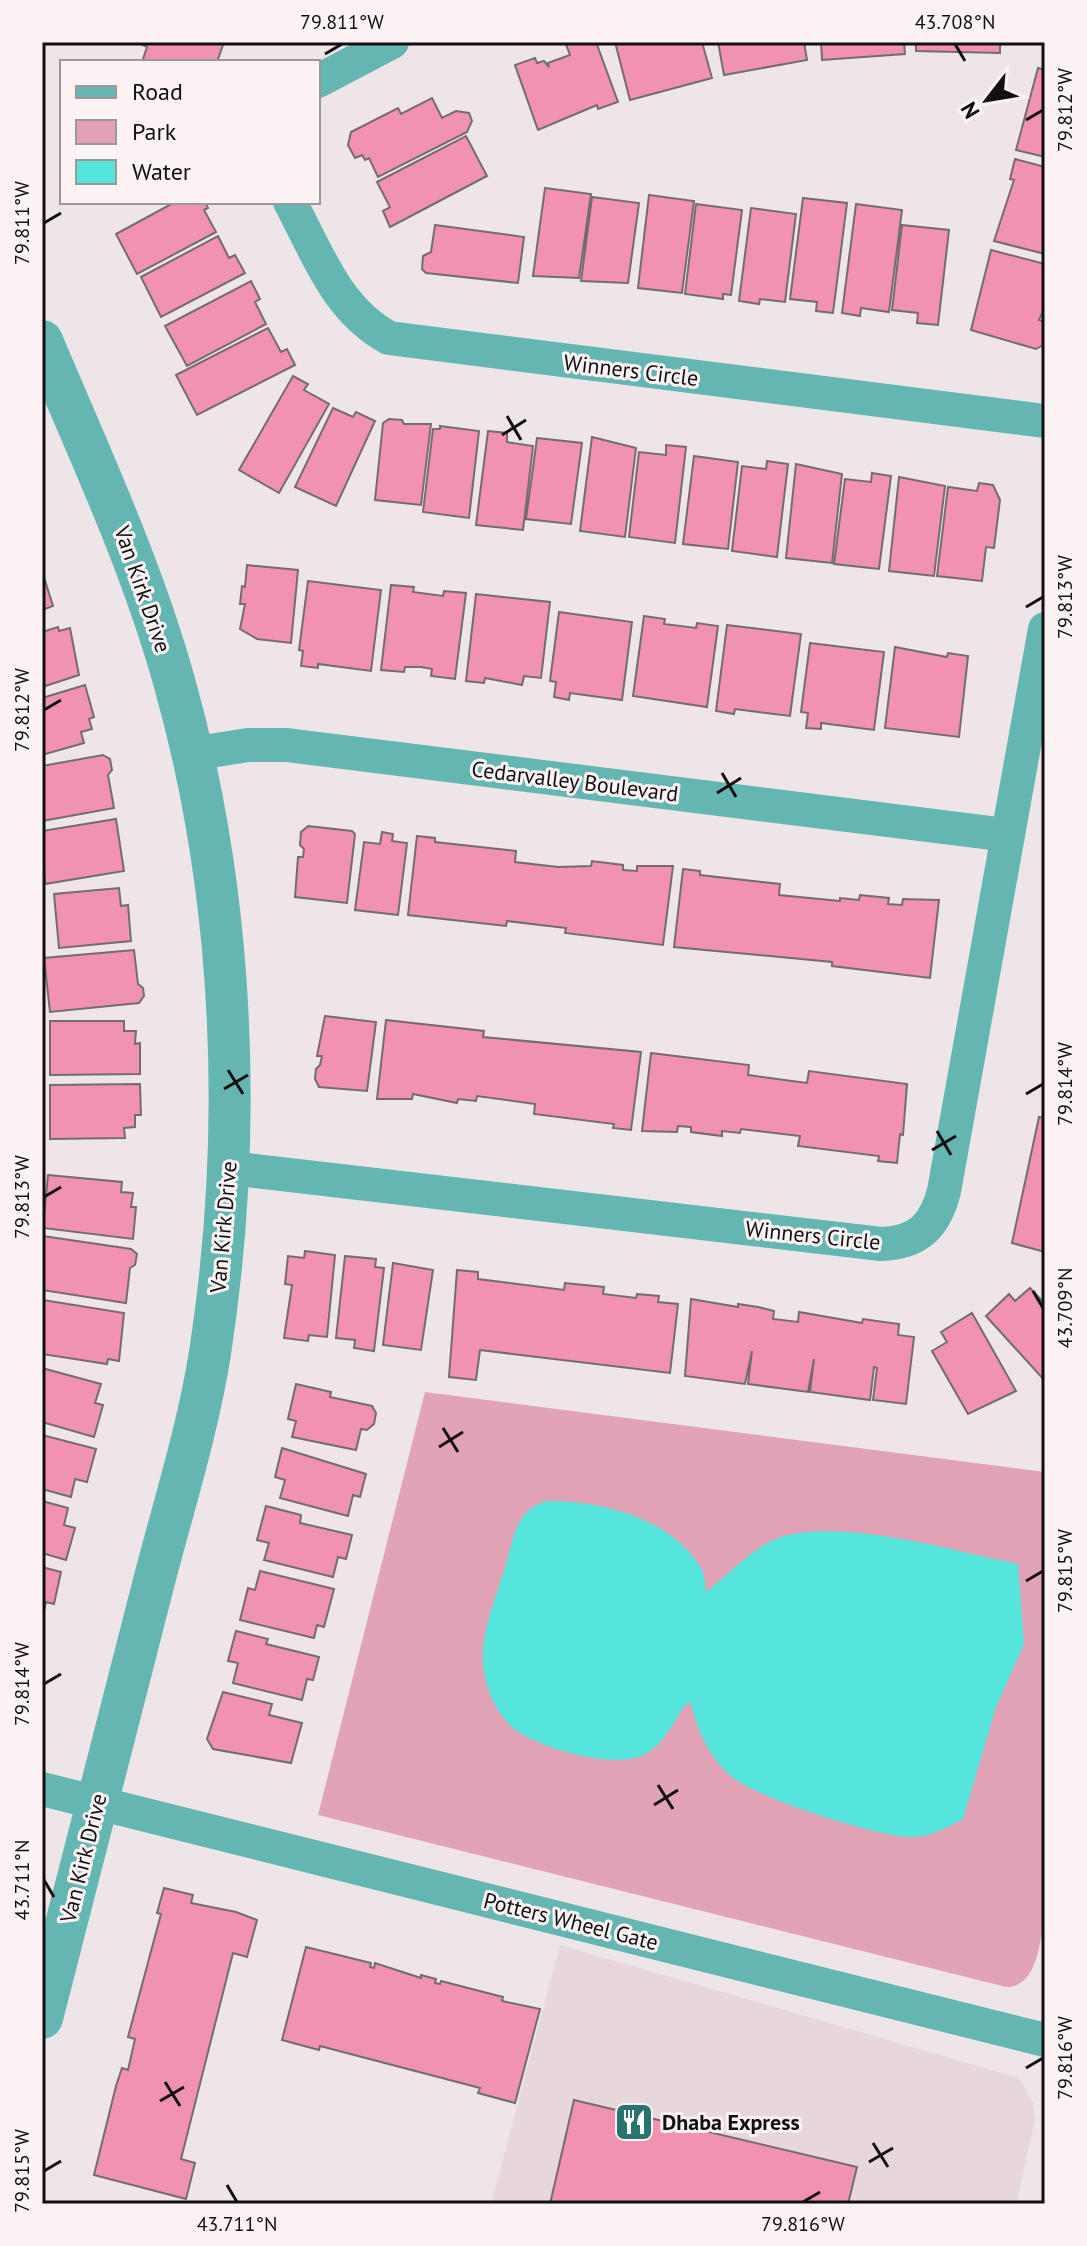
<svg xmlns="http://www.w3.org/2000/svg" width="1087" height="2246" viewBox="0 0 1087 2246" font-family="'PT Sans',sans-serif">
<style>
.built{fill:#e7d6da}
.green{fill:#e3a3b6}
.water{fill:#56e5dd}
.building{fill:#f292b1;stroke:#746c6e;stroke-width:2}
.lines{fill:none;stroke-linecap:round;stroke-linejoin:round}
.minor{stroke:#63b6b1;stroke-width:34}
.tertiary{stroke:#63b6b1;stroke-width:42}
.ticks{fill:none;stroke:#120f10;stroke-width:3}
.labels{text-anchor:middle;stroke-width:6;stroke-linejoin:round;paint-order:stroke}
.street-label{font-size:22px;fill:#120f10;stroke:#fbf2f4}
.poi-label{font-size:22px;font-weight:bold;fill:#120f10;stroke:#fbf2f4;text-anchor:start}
.neatline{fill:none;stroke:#120f10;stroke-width:3}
.ticks-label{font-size:20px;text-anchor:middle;fill:#120f10}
</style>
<rect width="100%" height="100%" fill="#ede5e7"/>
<path class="built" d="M560,1945L1019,2078L1033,2103L1035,2120L1016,2204H491Z"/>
<path class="green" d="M425,1392L1045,1472V1918C1039,1942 1038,1987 1006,1987L318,1815Z"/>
<path class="water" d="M546,1501C601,1501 670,1517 701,1568C705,1574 705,1585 706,1592C725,1577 743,1558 764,1545C818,1510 955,1552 1018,1564L1024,1644L996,1707L963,1819C947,1828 930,1837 911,1837C875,1836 760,1799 732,1777C710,1759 697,1730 691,1703L685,1705C673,1723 663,1746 643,1755C613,1769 548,1750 520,1733C500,1721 487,1693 484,1671C478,1637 497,1597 506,1564C514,1537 516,1510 546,1501Z"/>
<path class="building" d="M137,42H224L217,62H142L147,47Z
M565,42H596L618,102L598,109L597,105L538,130L515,65L535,58L537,63L544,61L549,67L548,63L570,55Z
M615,42H702L712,78L630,100Z
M718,42H804L807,60L724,75Z
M821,42H904L905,54L822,60Z
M916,42H1000V53L916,51Z
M1038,68L1045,70V157L1016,150Z
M432,98L442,118L456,111L469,113L472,121L467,132L378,177L369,158L365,160L362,155L355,158L348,145L351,132L398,108L401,114Z
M466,136L487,176L390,227L383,211L390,207L377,182Z
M1015,159L1045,167V254L994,241L1014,180L1010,179Z
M545,188L591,194L579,278L533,276Z
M649,195L694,201L682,293L638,288Z
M592,197L639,203L628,283L581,281Z
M803,198L847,203L833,313L816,311L817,302L790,299Z
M175,202H205L208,208L204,210L216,232L137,274L116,234Z
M696,204L742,210L731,295L723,294V299L685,294Z
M856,204L902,210L889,312L861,308L860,316L842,313Z
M751,208L796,214L785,302L760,299L759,304L739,301Z
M435,225L524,237L518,283L426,273L422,269L423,256L431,252Z
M902,225L949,230L938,325L917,323L918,313L892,310Z
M218,236L229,258L235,255L245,273L161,317L141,277Z
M991,250L1045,264V307L1039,320L1045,322V344L1036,349L971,330Z
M251,281L260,299L255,302L266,324L187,366L165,326Z
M268,328L281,352L287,349L295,365L197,415L176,375Z
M293,376L308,384L304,390L329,404L279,493L239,470Z
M333,408L353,417L356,412L375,421L336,506L295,487Z
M389,419L402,420L404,424H431L421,505L375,500L383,423Z
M440,426L479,431L469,518L423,512L433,429H440Z
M488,431L507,433V442L533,446L523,530L476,525Z
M592,437L636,448L625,537L580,531Z
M537,438L582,443L571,524L526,519Z
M666,445L686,447L675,543L629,537L639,452L666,455Z
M694,456L738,462L728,549L683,544Z
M767,461L788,464L777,557L732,551L742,466L766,469Z
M796,464L842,474L832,563L786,558Z
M872,473L891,476L879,569L834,564L845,479L871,482Z
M899,477L945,486L934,576L889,571Z
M979,483L993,485L1000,500L994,548L986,547L982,581L937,576L948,487L977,491Z
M247,565L298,570L291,643L257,639L240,629L245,604H240L242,586L245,587Z
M42,571L53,606L42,610V618Z
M308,581L381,590L371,671L318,664V668L301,666L303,651L299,650Z
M391,585L414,587L413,592L443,596L444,591L466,593L455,679L431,676L432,669L421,667H405L404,672L381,670Z
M476,594L550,602L541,678L524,676L522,685L485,678L484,683L466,681Z
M559,612L632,622L622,700L570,693L569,700L554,697L556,682L550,681Z
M644,616L665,619L664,624L696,628L697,623L718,626L707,707L633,696Z
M727,625L801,634L790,716L735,709L734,714L716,711Z
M58,627L59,631L70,628L79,675L42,687V632Z
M810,643L884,652L874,730L821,723V729L806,728L808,713L801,712Z
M895,647L947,657L948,653L968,656L959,737L885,728Z
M85,685L94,717L89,719L92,729L81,732L84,743L42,755V698Z
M103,755L110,759L112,770L108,775L114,808L42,821V766Z
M116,819L124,871L45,884L42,831Z
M308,826L352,831L355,834L347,903L295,897L298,857H303L304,849L300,845L301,832Z
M382,832L393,834L392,841L407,843L398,915L355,910L364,842L380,844Z
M417,836L435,838V842L516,851L515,862L558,867L591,866L592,861L623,865V870L637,871V866H673L663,945L565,933L566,928L507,921L506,926L408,915Z
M683,869L700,871V875L780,884L779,895L840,901V898L859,900L860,895L889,898L888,904L902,905L903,899L939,900L930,978L832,966V962L674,947Z
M119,888L121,906L128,905L131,941L59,948L54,894Z
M134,950L138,984L143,988L144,996L139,1003L50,1012L44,958Z
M325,1016L376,1022L367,1091L319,1087L315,1079L316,1069L320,1065L322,1056H317Z
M386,1020L484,1031L483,1037L641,1052L631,1130L613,1128L614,1124L534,1114L535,1104L477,1096L476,1101L458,1099L457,1103L413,1094L412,1099H377Z
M50,1021H124V1031H136L135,1044L140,1043V1074L50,1075Z
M651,1053L749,1065L748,1075L807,1083L809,1071L907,1084L903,1135L900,1134L897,1163L878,1161L879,1156L798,1146L800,1136L741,1129L740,1133L722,1131V1136L691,1132V1127L678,1126L677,1132L642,1131Z
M140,1084L141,1115H135V1127L124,1128L125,1138L50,1139V1085Z
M1039,1117L1045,1118V1252L1012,1243Z
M48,1175L122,1182L121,1192L133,1193L131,1207H136L133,1239L43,1228Z
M43,1236L131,1249L137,1254L135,1265L130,1268L126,1303L42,1290Z
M305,1251L335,1255L327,1337L309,1335L308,1341L284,1338L292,1285L285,1284L288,1256L304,1258Z
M345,1256L376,1259L375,1267L384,1268L374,1351L354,1348L355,1340L336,1338Z
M393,1263L433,1270L421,1350L383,1345Z
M457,1270L478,1272V1279L564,1290L565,1283L604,1287L603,1294L636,1298L637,1294L659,1296L658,1302L678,1304L670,1373L480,1350L476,1380L449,1377Z
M1030,1288L1045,1304V1381L986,1316L1009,1294L1015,1301Z
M691,1299L738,1307V1304L758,1307L774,1311L773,1319L798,1322L799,1312L862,1323L863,1319L899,1324L898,1335L914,1337L906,1404L873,1400L877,1368L874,1367L870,1400L810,1392L814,1359L808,1392L748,1384L752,1351L745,1384L685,1376Z
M43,1300L124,1313L119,1361L108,1359L107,1364L42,1354Z
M972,1313L1016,1391L968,1414L932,1351L947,1342L941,1332Z
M42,1368L101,1384L95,1403L103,1405L94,1437L42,1422Z
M296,1384L331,1392L330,1397L372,1406L376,1413L374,1424L367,1430L361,1429L356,1450L292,1437L296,1421L288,1419Z
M42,1435L96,1449L87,1482L75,1479L71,1497L42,1489Z
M282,1448L366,1474L360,1497L353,1495L348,1516L280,1498L285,1480L275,1477Z
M42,1501L68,1508L64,1525L75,1528L66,1560L42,1553Z
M266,1506L301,1515L300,1523L352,1535L346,1559L338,1557L333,1577L264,1560L269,1543L257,1540Z
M42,1567L61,1572L54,1604L46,1602L42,1619Z
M260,1571L334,1589L324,1627L317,1625L314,1638L240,1620L248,1588L255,1590Z
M236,1631L268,1639L266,1644L319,1657L313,1680L307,1679L302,1700L233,1683L238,1663L228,1661Z
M223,1692L272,1704L269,1715L302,1723L291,1763L213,1749L207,1739Z
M164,1888L193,1895L191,1903L236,1912L257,1920L247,1957L233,1953L181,2159L195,2163L186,2199L94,2175L116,2086L122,2068L128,2070L135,2039L128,2037L161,1914L157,1913Z
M306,1947L371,1963L370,1967L374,1968L375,1963L421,1978V1975L436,1979L435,1983L440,1984L441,1981L503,1997L502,2001L540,2009L515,2103L478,2093L480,2088L320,2046L319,2050L282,2040Z
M574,2100L857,2167L848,2204H550Z"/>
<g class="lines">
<path class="minor" d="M318,81L392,42
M290,202C318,254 336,309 389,338L1045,421
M191,754L248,745H287L1007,835
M230,1168L881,1244C918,1243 935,1226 944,1191L1045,629
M42,1789L1045,2040"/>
<path class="tertiary" d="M42,341C89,453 141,563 174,681C235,897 244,1132 210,1353C197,1435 170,1517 150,1597C113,1738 78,1878 42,2018"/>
</g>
<path class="ticks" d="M955,44L965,61M325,54L342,44M1026,120L1043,110M44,223L61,213M507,416L521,440M502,435L526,420M1026,607L1043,597M44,710L61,700M722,773L736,797M717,793L741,778M228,1070L243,1094M224,1089L248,1075M1026,1094L1043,1084M937,1131L951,1155M932,1150L956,1136M44,1197L61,1187M1033,1291L1043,1308M443,1428L458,1452M439,1447L463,1432M1026,1581L1043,1571M44,1684L61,1674M658,1785L673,1809M654,1805L678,1790M44,1880L54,1897M1026,2068L1043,2058M165,2082L180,2106M160,2101L184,2087M873,2143L888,2167M869,2162L893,2148M44,2171L61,2161M227,2185L237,2202M803,2202L820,2192"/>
<defs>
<g id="restaurant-square" transform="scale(2)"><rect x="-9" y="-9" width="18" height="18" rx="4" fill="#2a736f" stroke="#fbf2f4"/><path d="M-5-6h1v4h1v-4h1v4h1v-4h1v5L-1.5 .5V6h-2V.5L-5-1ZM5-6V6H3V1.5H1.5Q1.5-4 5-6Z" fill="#fff"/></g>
</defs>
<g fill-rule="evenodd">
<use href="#restaurant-square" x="634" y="2122"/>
</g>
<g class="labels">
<g class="street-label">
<text transform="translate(631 370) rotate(7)" y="8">Winners Circle</text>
<text transform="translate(143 589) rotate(71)" y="8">Van Kirk Drive</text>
<text transform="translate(575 781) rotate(7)" y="8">Cedarvalley Boulevard</text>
<text transform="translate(223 1227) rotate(-85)" y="8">Van Kirk Drive</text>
<text transform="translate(813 1235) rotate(6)" y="8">Winners Circle</text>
<text transform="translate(83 1858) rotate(-76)" y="8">Van Kirk Drive</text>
<text transform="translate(571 1921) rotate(14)" y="8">Potters Wheel Gate</text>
</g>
<g class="poi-label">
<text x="662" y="2130">Dhaba Express</text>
</g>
</g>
<rect width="1087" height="2246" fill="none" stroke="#fbf2f4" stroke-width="88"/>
<rect x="60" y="60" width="260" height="144" fill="#fbf2f4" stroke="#9e9799" stroke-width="2"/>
<rect x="76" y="86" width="40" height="12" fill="#63b6b1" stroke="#9e9799" stroke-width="2"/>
<text x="132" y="100" font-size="24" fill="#120f10">Road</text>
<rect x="76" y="120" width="40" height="24" fill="#e3a3b6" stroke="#9e9799" stroke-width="2"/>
<text x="132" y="140" font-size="24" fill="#120f10">Park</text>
<rect x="76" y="160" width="40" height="24" fill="#56e5dd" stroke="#9e9799" stroke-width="2"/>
<text x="132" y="180" font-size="24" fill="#120f10">Water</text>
<g transform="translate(987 100) rotate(239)" stroke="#fbf2f4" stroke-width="6" paint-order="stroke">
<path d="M0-6L14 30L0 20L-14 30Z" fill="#120f10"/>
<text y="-12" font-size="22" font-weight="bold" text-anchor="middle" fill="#120f10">N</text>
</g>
<rect x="44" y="44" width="999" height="2158" class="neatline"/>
<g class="ticks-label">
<text x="342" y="29">79.811°W</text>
<text x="955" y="29">43.708°N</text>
<text transform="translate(1065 110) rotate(-90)" y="7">79.812°W</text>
<text transform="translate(22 223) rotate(-90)" y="7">79.811°W</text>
<text transform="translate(1065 597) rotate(-90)" y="7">79.813°W</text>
<text transform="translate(22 710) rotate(-90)" y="7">79.812°W</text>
<text transform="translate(1065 1084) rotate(-90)" y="7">79.814°W</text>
<text transform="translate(22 1197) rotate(-90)" y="7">79.813°W</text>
<text transform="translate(1065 1308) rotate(-90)" y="7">43.709°N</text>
<text transform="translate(1065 1571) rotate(-90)" y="7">79.815°W</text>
<text transform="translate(22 1684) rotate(-90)" y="7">79.814°W</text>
<text transform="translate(22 1880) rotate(-90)" y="7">43.711°N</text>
<text transform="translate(1065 2058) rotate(-90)" y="7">79.816°W</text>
<text transform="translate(22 2171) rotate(-90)" y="7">79.815°W</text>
<text x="237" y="2231">43.711°N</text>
<text x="803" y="2231">79.816°W</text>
</g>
</svg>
